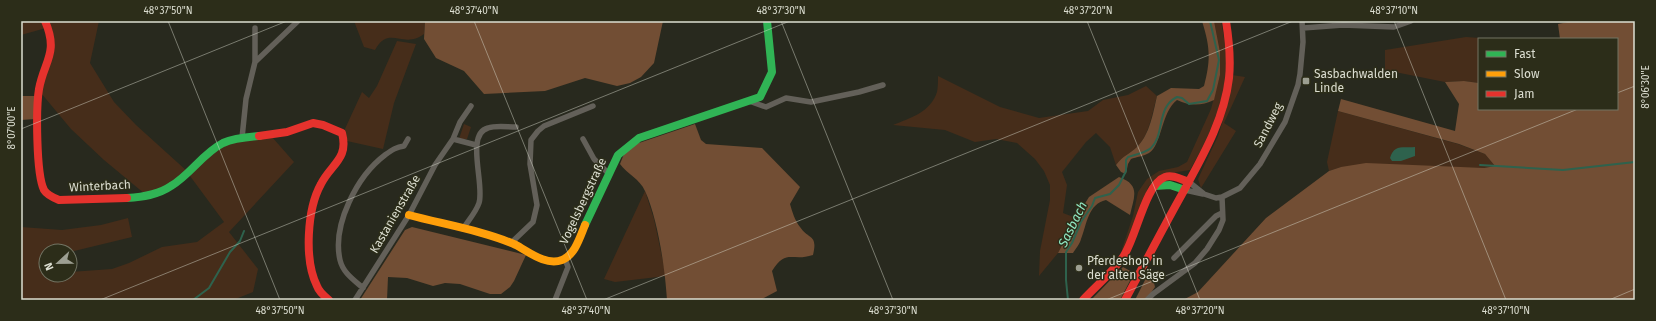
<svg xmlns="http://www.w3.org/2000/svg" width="1656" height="321" viewBox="0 0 1656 321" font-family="'Fira Sans',sans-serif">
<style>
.green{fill:#462d1a}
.forest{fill:#724e34}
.water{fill:#2e624d}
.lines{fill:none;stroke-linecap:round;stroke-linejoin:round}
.stream{stroke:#2e624d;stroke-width:2}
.street{stroke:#636059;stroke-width:5.5}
.fast{stroke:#30b455;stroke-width:8}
.slow{stroke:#ff9f0a;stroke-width:8}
.jam{stroke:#e5322d;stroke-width:8}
.ticks{fill:none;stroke:#dcded1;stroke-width:1;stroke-opacity:0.45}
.poi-dot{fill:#9d9f92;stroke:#2c2d19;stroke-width:1.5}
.labels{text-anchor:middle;stroke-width:3;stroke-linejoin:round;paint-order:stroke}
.poi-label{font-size:12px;fill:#dcded1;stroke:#2c2d19;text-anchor:start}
.street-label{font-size:12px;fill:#dcded1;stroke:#2c2d19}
.water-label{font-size:13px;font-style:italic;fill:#92ebc6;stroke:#2c2d19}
.neatline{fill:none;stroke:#dcded1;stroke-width:1.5}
.ticks-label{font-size:10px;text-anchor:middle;fill:#dcded1}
</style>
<rect width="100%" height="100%" fill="#28291e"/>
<path class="green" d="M21,21H43L46,28L21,35Z
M48,21H99L90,63L114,102L136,125L188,172L174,183L145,194L104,160L71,129L41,93L48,70Z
M354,21H425L424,34C403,50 389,24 375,50L364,47Z
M1214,21H1221C1223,32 1225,43 1226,54C1228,96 1210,135 1190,170L1165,174L1156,178L1148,187L1135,230L1123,254L1122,249L1133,216L1138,192L1147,179L1159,171L1178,167L1187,162L1211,109L1220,75V52Z
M1466,37L1494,39H1479V83L1464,81L1445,82L1385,70V50Z
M397,41L416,44L394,103L383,149L347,141L344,131L362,92L369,98L377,86Z
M1232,75L1245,77L1224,123L1236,131L1201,188L1198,179L1218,136L1227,107Z
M938,76L1000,107L1039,118L1088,111L1103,100L1128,95L1146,86L1157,96C1152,113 1150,134 1137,147C1130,154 1123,155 1116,165L1110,147L1096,133L1086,142L1062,172L1067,185L1063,213L1076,218L1058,253L1039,276L1040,251L1050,200V185L1044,171L1035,159L1017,143L996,139L975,142L945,130L893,125C910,118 931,112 937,92C938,87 938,81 938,76Z
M1338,111L1458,144L1485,154L1495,166L1484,168L1341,167L1329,171L1327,162Z
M464,124L471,127L467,139H459Z
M272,137L294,162L229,232L258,269L253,292L233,300H21V227L62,230L101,225L128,218L132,237L70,252V251H46V275H70V272L112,269L129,263L162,247L197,242L224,222L190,176L207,157L229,143Z
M645,191L654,219L666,276L615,282L604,279Z"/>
<path class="forest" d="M425,21H663L654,63L641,77L630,83L617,86L585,78L545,91L484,94L464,71L436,58L424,39Z
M1202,21H1214L1220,52V75L1214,100C1201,106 1190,106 1177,100C1161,112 1162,145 1149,153C1144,156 1136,157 1131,159L1128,164L1126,174L1121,172L1116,165C1123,155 1130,154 1137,147C1150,134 1153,113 1157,96L1171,88L1199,89L1204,86C1211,59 1210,47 1202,21Z
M1573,21H1635V300H1183L1198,292L1266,218L1329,171L1341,167L1366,163L1484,168L1495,166L1485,154L1459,144L1338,111L1341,99L1455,131L1459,104L1445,82L1464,81L1479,83V109H1617V39H1560L1558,24Z
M21,96H36L35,119L21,120Z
M695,124L701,140L706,144L762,148L800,187L790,204C792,211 795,221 800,227C809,240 818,234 813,255C792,262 786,248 772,271L777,291L760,300H667C665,269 658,219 645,191C640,179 627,174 620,164L624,154L636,144Z
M1119,177C1141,185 1134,197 1130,215L1106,200C1088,204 1087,224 1081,239C1080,244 1076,248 1073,253H1058L1076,218L1089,197Z
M412,227L526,255L514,281L510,287L501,294H490L460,284L445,283L433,286L407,278L388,277L387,300H360L405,230Z
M1123,267L1134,273L1120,300H1091Z
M1152,275L1155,287L1146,300H1135L1146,278Z"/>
<path class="water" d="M1415,147V156L1401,161H1392L1390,158C1394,144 1402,148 1415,147Z"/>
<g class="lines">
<path class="stream" d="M1480,165L1563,170L1635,162
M193,300L209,288L230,252L240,241L244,231
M1068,300L1066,280V252L1072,243L1081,222L1092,206L1095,198L1110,194L1119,185L1126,171V160L1128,157C1134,155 1145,153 1151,148C1165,135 1156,107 1177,97L1182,98L1189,104L1207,101L1213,90L1219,60L1210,21"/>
<path class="street" d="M1303,28L1343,25L1394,27L1411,21
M255,62L298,21
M749,101L766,107L786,98L811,102L859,92L883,85
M242,138L246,99L255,62V28
M453,139L460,122L471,106
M583,139L594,159L609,174
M1189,182L1204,194L1216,198L1222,197L1240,188L1260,164L1285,122L1298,85L1300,74L1303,42L1302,21
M1185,190L1203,194
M463,229C468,221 476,212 479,203C485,185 465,134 488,128C496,125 507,127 516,127
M511,243L533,222L537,205L530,164L531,140L538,131L544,126L593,106
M1174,258L1216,216L1222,213
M363,288C354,280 343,273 340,260C332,225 357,176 385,155C392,150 396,147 404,146L408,139
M355,300L409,215L435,165L453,139L476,145
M555,300L568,267L565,259
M1147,300L1153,294L1195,263L1207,249L1219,230L1223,220L1222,197"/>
<path class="fast" d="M1155,186L1170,185L1185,190
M127,198C142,197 158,195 171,186C190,175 203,153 223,143C234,138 247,137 259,136
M585,225L618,155L639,138L760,97L772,72L767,21"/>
<path class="slow" d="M409,215C442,224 485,231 516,245C529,252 546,266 562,260C575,255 580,237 585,225"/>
<path class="jam" d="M45,21C59,53 44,61 39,89C36,107 36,174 44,190C47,195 54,198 59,200L127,198
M259,136L287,132L313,123L323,125L342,133C349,159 331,164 321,184C307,209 304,260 317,286C319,292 324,296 329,300
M1083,300C1096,286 1112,273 1123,257C1136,239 1145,184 1165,177C1173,174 1182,180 1189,182
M1125,300C1144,265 1162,230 1181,196C1201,159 1224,121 1229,78C1231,59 1229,40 1226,21"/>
</g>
<path class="ticks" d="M168,21L280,300M474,21L587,300M781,21L893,300M1087,21L1200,300M1394,21L1506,300M1617,93L1635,86M21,129L287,21M100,300L790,21M603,300L1293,21M1106,300L1578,109M1609,300L1635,289"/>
<g class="poi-dot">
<rect x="1302" y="77" width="8" height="8" rx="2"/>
<circle cx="1079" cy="268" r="4"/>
</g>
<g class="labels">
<g class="poi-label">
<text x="1314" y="78">Sasbachwalden<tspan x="1314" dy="14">Linde</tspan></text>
<text x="1087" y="265">Pferdeshop in<tspan x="1087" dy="14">der alten Säge</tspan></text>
</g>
<g class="street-label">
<text transform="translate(1268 125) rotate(-63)" y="4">Sandweg</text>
<text transform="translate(100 186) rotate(-3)" y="4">Winterbach</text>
<text transform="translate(583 201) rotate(-65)" y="4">Vogelsbergstraße</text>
<text transform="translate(395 214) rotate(-60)" y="4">Kastanienstraße</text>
</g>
<g class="water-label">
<text transform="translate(1072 224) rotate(-64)" y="5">Sasbach</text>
</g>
</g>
<rect width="1656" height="321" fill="none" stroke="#2c2d19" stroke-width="44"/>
<rect x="1478" y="38" width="140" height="72" fill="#2c2d19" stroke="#727463"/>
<rect x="1486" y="51" width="20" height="6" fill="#30b455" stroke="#727463"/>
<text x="1514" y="58" font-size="12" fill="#dcded1">Fast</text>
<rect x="1486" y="71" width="20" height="6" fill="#ff9f0a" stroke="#727463"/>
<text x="1514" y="78" font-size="12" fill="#dcded1">Slow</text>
<rect x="1486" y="91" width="20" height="6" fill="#e5322d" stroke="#727463"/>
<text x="1514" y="98" font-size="12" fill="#dcded1">Jam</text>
<g transform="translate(58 263) rotate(248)"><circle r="19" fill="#2c2d19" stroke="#727463"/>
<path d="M0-3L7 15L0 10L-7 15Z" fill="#9d9f92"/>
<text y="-6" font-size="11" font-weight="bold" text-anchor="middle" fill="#dcded1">N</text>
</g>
<rect x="22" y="22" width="1612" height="277" class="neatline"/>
<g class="ticks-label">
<text x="168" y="14">48°37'50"N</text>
<text x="474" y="14">48°37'40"N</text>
<text x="781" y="14">48°37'30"N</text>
<text x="1088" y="14">48°37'20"N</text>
<text x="1394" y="14">48°37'10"N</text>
<text transform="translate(1645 87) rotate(-90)" y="4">8°06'30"E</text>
<text transform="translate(11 128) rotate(-90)" y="4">8°07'00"E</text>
<text x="280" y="314">48°37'50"N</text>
<text x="586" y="314">48°37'40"N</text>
<text x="893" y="314">48°37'30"N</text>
<text x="1200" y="314">48°37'20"N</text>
<text x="1506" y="314">48°37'10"N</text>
</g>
</svg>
